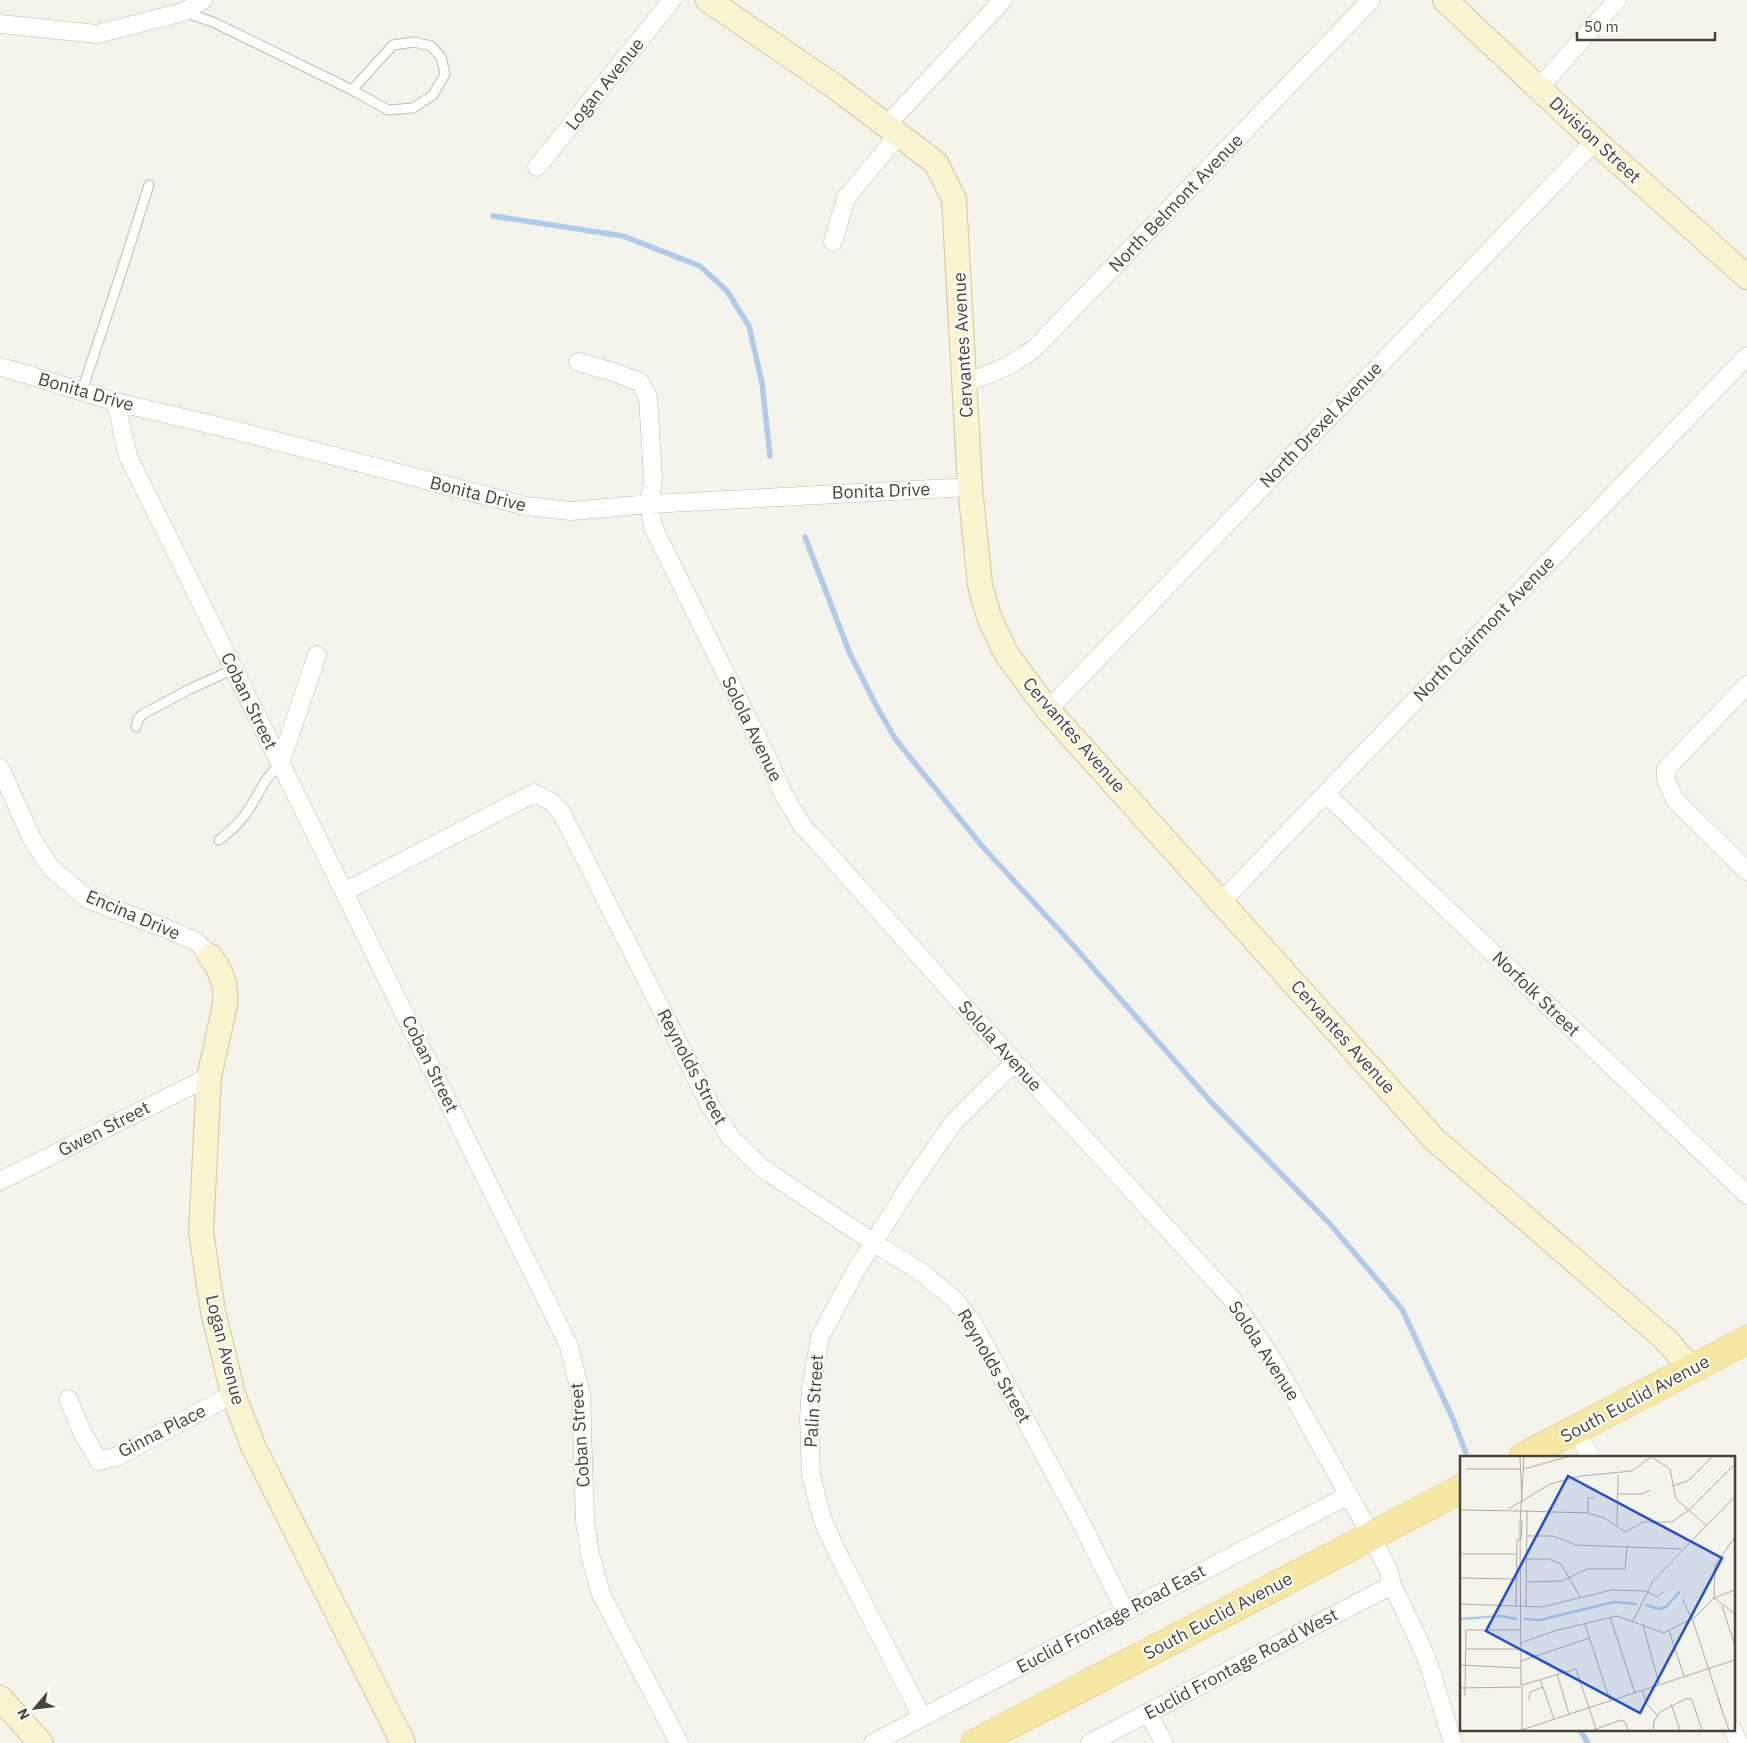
<svg xmlns="http://www.w3.org/2000/svg" width="1747" height="1743" viewBox="0 0 1747 1743" font-family="'IBM Plex Sans',sans-serif">
<style>
.lines{fill:none;stroke-linecap:round;stroke-linejoin:round}
.stream{stroke:#aecbeb;stroke-width:5.5}
.lane-casing{stroke:#bfbcaf;stroke-width:11}
.street-casing{stroke:#bfbcaf;stroke-width:19}
.secondary-casing{stroke:#d0c99f;stroke-width:26}
.primary-casing{stroke:#dac874;stroke-width:29}
.lane{stroke:#fff;stroke-width:9}
.street{stroke:#fff;stroke-width:18}
.secondary{stroke:#faf5d0;stroke-width:24}
.primary{stroke:#f6e8a3;stroke-width:28}
.labels{text-anchor:middle;stroke-width:4;stroke-linejoin:round;paint-order:stroke}
.street-label{font-size:18px;fill:#48443a;stroke:#fff}
.inset-river{fill:none;stroke:#aecbeb;stroke-width:2.5}
.inset-road{fill:none;stroke:#afada5;stroke-width:1}
.view{fill:#1d4ed8;fill-opacity:0.15;stroke:#1d4ed8;stroke-width:2.5}
.inset-edge{fill:none;stroke:#48443a;stroke-width:2.5}
</style>
<rect width="100%" height="100%" fill="#f4f3ec"/>
<g class="lines">
<path class="stream" d="M493,216L623,236L700,266L727,291L749,326L762,383L770,456
M805,537L850,654L877,707L896,740L982,846L1072,944L1212,1103L1330,1224L1402,1309L1452,1417L1466,1453
M1579,1729L1588,1743"/>
<g class="lane-casing">
<path id="lane" d="M183,12L213,22L352,90L388,110L413,108L433,95L445,74L441,57L431,46L414,42L393,45L352,90
M82,391L121,273L149,185
M136,727L138,719L143,714L190,689L234,669
M219,840C243,822 249,810 263,785C267,777 275,770 280,764"/>
</g>
<g class="street-casing">
<path id="street" d="M0,24L97,34L183,12L203,0
M1539,88L1617,0
M887,125L1003,0
M537,167L672,0
M833,242L846,198L899,134
M578,362L613,372L640,382L648,397L653,478L650,504L653,527L769,761L783,794L804,828L816,840L1015,1063L1232,1299L1274,1362L1371,1535L1389,1572L1392,1585L1419,1641L1429,1665L1453,1743
M0,367L22,373L116,402L230,429L525,506L571,511L650,504L970,487
M964,383C993,372 1010,368 1035,348L1371,0
M116,402L128,456L569,1346L581,1395L585,1522L590,1554L601,1594L679,1743
M1747,685L1666,769V780L1675,800L1747,871
M1048,710L1595,141
M280,764L317,655
M0,768L33,841L52,869L89,900L165,928L197,942L210,956
M1326,794L1747,1195
M344,892L534,793L552,802L562,814L711,1107L731,1138L762,1168L874,1243L921,1272L955,1300L974,1325L1085,1530L1125,1611
M1221,902L1747,356
M0,1181L209,1077
M68,1399L83,1434L99,1461L118,1456L233,1394
M1576,1430L1590,1457
M1148,1713L1164,1743
M922,1717L841,1560L823,1521L811,1475L809,1417L811,1389L820,1337L856,1270L910,1185L953,1123L994,1082L1015,1063
M1732,1729L1739,1743
M873,1743L1349,1495
M1090,1743L1392,1585"/>
</g>
<g class="secondary-casing">
<path id="secondary" d="M708,0L834,86L936,163L954,199L970,487L980,585L988,614L1005,652L1048,710L1435,1140L1665,1339L1692,1369
M1445,0L1595,141L1747,277
M210,956C222,971 227,986 225,1005L209,1077L201,1232L213,1311L233,1394L253,1446L403,1743
M0,1698L41,1743"/>
</g>
<g class="primary-casing">
<path id="primary" d="M1523,1457L1747,1340
M975,1743L1461,1489"/>
</g>
<use href="#lane" class="lane"/>
<use href="#street" class="street"/>
<use href="#secondary" class="secondary"/>
<use href="#primary" class="primary"/>
</g>
<g class="labels">
<g class="street-label">
<text transform="translate(605 84) rotate(-51)" y="6">Logan Avenue</text>
<text transform="translate(1595 140) rotate(43)" y="6">Division Street</text>
<text transform="translate(1176 203) rotate(-46)" y="6">North Belmont Avenue</text>
<text transform="translate(963 345) rotate(-93)" y="6">Cervantes Avenue</text>
<text transform="translate(86 392) rotate(16)" y="6">Bonita Drive</text>
<text transform="translate(1321 425) rotate(-46)" y="6">North Drexel Avenue</text>
<text transform="translate(881 491) rotate(-2)" y="6">Bonita Drive</text>
<text transform="translate(478 494) rotate(14)" y="6">Bonita Drive</text>
<text transform="translate(1484 629) rotate(-46)" y="6">North Clairmont Avenue</text>
<text transform="translate(249 701) rotate(64)" y="6">Coban Street</text>
<text transform="translate(752 729) rotate(64)" y="6">Solola Avenue</text>
<text transform="translate(1074 735) rotate(49)" y="6">Cervantes Avenue</text>
<text transform="translate(133 915) rotate(23)" y="6">Encina Drive</text>
<text transform="translate(1536 994) rotate(44)" y="6">Norfolk Street</text>
<text transform="translate(1343 1037) rotate(48)" y="6">Cervantes Avenue</text>
<text transform="translate(1000 1046) rotate(48)" y="6">Solola Avenue</text>
<text transform="translate(430 1064) rotate(64)" y="6">Coban Street</text>
<text transform="translate(692 1067) rotate(62)" y="6">Reynolds Street</text>
<text transform="translate(104 1129) rotate(-27)" y="6">Gwen Street</text>
<text transform="translate(225 1350) rotate(76)" y="6">Logan Avenue</text>
<text transform="translate(1264 1351) rotate(57)" y="6">Solola Avenue</text>
<text transform="translate(994 1366) rotate(60)" y="6">Reynolds Street</text>
<text transform="translate(1635 1399) rotate(-28)" y="6">South Euclid Avenue</text>
<text transform="translate(814 1401) rotate(-86)" y="6">Palin Street</text>
<text transform="translate(162 1431) rotate(-27)" y="6">Ginna Place</text>
<text transform="translate(580 1435) rotate(-94)" y="6">Coban Street</text>
<text transform="translate(1218 1616) rotate(-28)" y="6">South Euclid Avenue</text>
<text transform="translate(1111 1619) rotate(-28)" y="6">Euclid Frontage Road East</text>
<text transform="translate(1241 1664) rotate(-28)" y="6">Euclid Frontage Road West</text>
</g>
</g>
<g transform="translate(1460 1456)">
<rect width="275" height="275" fill="#f4f3ec"/>
<path class="inset-river" d="M186,149L198,153L206,151L220,135M0,163L41,160L57,163M64,163L80,164L154,146L177,148"/>
<path class="inset-road" d="M60,1L62,45M192,1L210,13L216,43L246,69M6,13H60M64,13L107,1M212,30L228,25L252,1M158,38H182L190,34M62,45L90,28L121,20L172,15L191,1M48,53L62,45M0,54L62,55M62,55L128,57L144,62L166,76L183,66H212L229,54L275,8M128,57V42H135M157,70L158,19M67,80H93L116,89L221,93M61,83L62,64M0,98H57M67,103H89L101,108L120,141M0,122L56,123M67,126L102,125L127,113H165L167,90M222,142L233,165L262,254L258,241M254,142L255,109L275,81M254,142L275,158M0,148L82,151L151,134L185,135L197,141L203,136M262,150L275,190M56,151L57,83H61M66,151L67,55M150,161L175,237M173,165L193,125L275,40M125,168L150,245M183,169L199,228M209,175L224,220M61,187L94,175L157,160L204,177L235,161L254,142L275,134M6,193H60M61,205L129,182M0,209L60,212M97,218L109,258M80,223L94,263M62,228V274M61,229L60,68L64,1M62,229L116,213L136,273M0,232L61,231M182,234L187,248L197,259M5,240L6,174H61M69,244L70,236L83,231M211,248L220,274M262,254L269,274M61,274L275,204M133,274L161,264L165,266L168,274M193,274L194,265L200,256L227,242L232,244L242,274"/>
<path class="view" d="M108,20L262,102L180,257L26,175Z"/>
<rect width="275" height="275" class="inset-edge"/>
</g>
<g transform="translate(35 1708) rotate(242)" stroke="#ffffff" stroke-width="4" paint-order="stroke">
<path d="M0-4L9 19L0 12L-9 19Z" fill="#48443a"/>
<text y="-8" font-size="14" font-weight="bold" text-anchor="middle" fill="#48443a">N</text>
</g>
<path d="M1577 32v8h138v-8" fill="none" stroke="#48443a" stroke-width="2.5"/>
<text x="1584" y="32" font-size="15" fill="#48443a" stroke="#ffffff" stroke-width="4" paint-order="stroke">50 m</text>
</svg>
